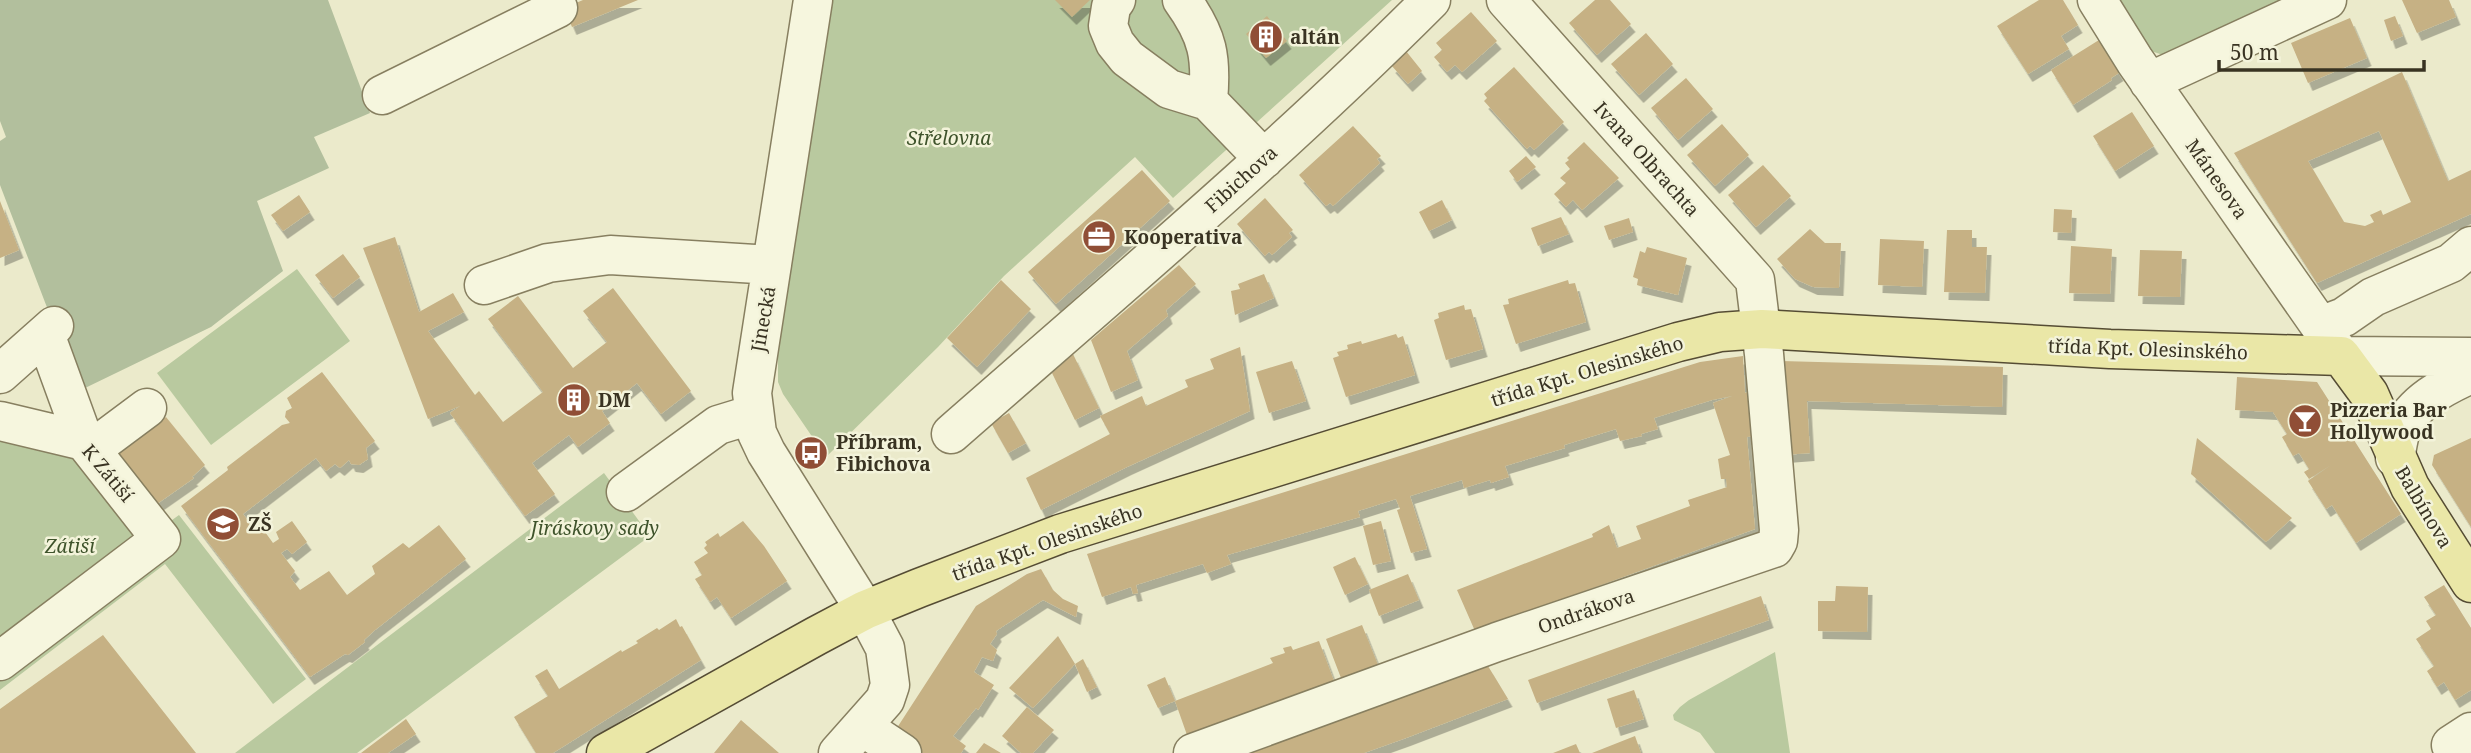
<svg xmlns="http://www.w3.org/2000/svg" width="2471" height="753" viewBox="0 0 2471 753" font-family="'Noto Serif',serif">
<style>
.green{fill:#b9c99f}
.cemetery{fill:#b2bf9d}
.building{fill:#c6b184;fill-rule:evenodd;filter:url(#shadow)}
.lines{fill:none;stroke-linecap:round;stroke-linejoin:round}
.minor-casing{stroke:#877f60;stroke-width:41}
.major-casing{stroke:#554c34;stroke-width:41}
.minor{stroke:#f6f6de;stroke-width:38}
.major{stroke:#eae7a7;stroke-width:38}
.labels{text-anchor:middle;stroke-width:5;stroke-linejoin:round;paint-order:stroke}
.poi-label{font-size:19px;font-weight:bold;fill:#393322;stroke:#f3f3da;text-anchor:start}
.park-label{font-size:19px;font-style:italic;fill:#3e532b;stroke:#f3f3da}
.street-label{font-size:19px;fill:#393322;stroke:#f3f3da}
</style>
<defs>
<filter id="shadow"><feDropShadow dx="4.5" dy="8" stdDeviation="0" flood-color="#0004"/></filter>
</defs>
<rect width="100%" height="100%" fill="#ebeacb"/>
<path class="green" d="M829,0H1392L1173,198L1135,157L1004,276L938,347L826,457L783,394L778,382V345Z
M2111,0H2300L2169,57L2151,51Z
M297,269L350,341L211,445L157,373Z
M0,429L60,441L150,536L179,515L306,679L273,704L165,564L0,690Z
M604,473L650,536L357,753H235Z
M1775,652L1790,753H1715L1700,733L1674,720L1673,715L1680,707L1689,700Z"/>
<path class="cemetery" d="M0,0H328L370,113L314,137L329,168L257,201L283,271L211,327L83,389L48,310L0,185V141L6,137L0,121Z"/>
<path class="building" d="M583,0H638L572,27L564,8Z
M1055,0H1090L1072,17Z
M1595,0H1610L1631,24L1597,55L1569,23Z
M2039,0H2063L2078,25L2061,36L2069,49L2028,74L1997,26Z
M2402,0H2449L2456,17L2417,33Z
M1471,12L1497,41L1462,72L1455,65L1447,72L1434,57L1442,50L1436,43Z
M1267,16L1287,41L1266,58L1246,34Z
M2395,16L2403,36L2391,41L2384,20Z
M2350,18L2367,58L2308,83L2291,43Z
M1646,33L1673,64L1639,95L1611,64Z
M2099,40L2119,73L2111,78L2112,80L2073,105L2051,70Z
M1406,51L1422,71L1408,84L1391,65Z
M1514,67L1564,122L1534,150L1530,146L1527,149L1484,101L1487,98L1484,94Z
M2402,72L2448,181L2471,170V214L2317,283L2234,153ZM2379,131L2411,202L2383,215L2381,210L2370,215L2374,222L2365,226L2344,222L2308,161Z
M1686,78L1713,109L1678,140L1651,108Z
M2132,112L2154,146L2115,171L2093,136Z
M1722,124L1749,155L1715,186L1687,155Z
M1353,126L1381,156L1377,159L1380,163L1333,206L1330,203L1326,206L1299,175Z
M1584,142L1619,178L1582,210L1573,200L1566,207L1554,194L1566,183L1560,178L1570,169L1565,163L1569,160L1567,158Z
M1526,156L1536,167L1517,182L1509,171Z
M1763,165L1791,196L1756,227L1728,195Z
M1142,170L1170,201L1056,304L1028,272Z
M299,195L310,212L283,231L271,215Z
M1265,198L1293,230L1289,233L1292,237L1272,255L1269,252L1265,256L1237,224Z
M1442,200L1452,220L1429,231L1419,212Z
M0,201L19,250L0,258Z
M2054,209L2072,210L2071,233L2053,232Z
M1561,217L1569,234L1538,246L1531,228Z
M1629,218L1633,232L1609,240L1604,226Z
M1810,229L1825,243H1841L1839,288L1813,287L1795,279L1777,259Z
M1947,230H1972V247H1987L1985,293L1944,292Z
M395,237L419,312L453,293L464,312L428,331L475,395L479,391L503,422L543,392L488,319L518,296L573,368L607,342L583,311L613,288L691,391L661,414L637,383L602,411L610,423L578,447L569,435L532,463L555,494L525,516L450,413L460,406L428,419L363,248Z
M1880,239L1924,241L1922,287L1878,285Z
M2071,246L2112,249L2110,294L2069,293Z
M1647,247L1687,258L1678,295L1637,285L1638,279L1633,277L1640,251L1645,253Z
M2140,250L2182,251L2180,297L2138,296Z
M343,254L360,277L333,298L315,275Z
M1179,265L1196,284L1166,310L1168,316L1127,351L1138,380L1111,392L1091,340Z
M1264,274L1274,298L1235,315L1231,291L1240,289L1238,284Z
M1001,280L1031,309L977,367L947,338Z
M1568,280L1569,284L1575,283L1586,322L1516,344L1503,305L1509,304L1508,299Z
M1464,305L1465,310L1471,309L1483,349L1446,360L1434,320L1439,318L1438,313Z
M1396,334L1398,338L1403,336L1415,375L1346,397L1333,358L1339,356L1337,352L1348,349L1347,345L1361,341L1362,344Z
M1240,347L1250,411L1127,467L1041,510L1026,478L1110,434L1100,416L1142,396L1146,406L1188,387L1185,380L1214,369L1210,359Z
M1073,354L1099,408L1075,420L1052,373Z
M1743,356L1745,393L1761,388L1765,434L1747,437L1755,529L1475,631L1457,590L1593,537L1592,534L1609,525L1617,548L1641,539L1636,526L1690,506L1688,500L1727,487L1726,479H1721L1718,459L1730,455L1713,403L1732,396L1712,400L1654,418L1658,429L1641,434L1642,436L1620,441L1616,429L1564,445L1565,448L1505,466L1509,477L1491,483L1490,480L1464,488L1462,480L1410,496L1427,549L1411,553L1397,510L1400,509L1396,499L1358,511L1360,517L1227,555L1231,564L1207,573L1203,564L1136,585L1138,593L1133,594L1131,587L1102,597L1087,554L1700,362Z
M1292,361L1306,401L1269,413L1256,372Z
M1781,361L2003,367L2002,407L1807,401L1810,453L1784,455Z
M322,372L375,441L366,448L368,459L359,465L351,464L349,460L340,468L335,464L326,471L316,458L243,514L253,527L260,525L273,543L279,539L276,532L292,521L307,542L292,554L287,549L281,553L295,571L290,577L300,590L329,571L347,595L375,574L372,566L403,543L409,548L439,525L466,559L375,630L364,640L365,642L348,655L345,654L310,677L181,506L228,470L227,467L282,425L290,423L285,417L286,411L292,408L287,398Z
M2237,377L2317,382L2401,514L2356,543L2332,505L2326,509L2308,481L2331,465L2309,479L2304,472L2309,469L2299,453L2293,456L2282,437L2287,434L2273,412L2235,410Z
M1009,413L1026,443L1008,453L991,423Z
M166,417L205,465L192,477L194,478L154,506L117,455L147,429L148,431Z
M2197,438L2292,518L2266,542L2191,474Z
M2471,438V527L2432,465L2434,455Z
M743,521L764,546L787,581L731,618L717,597L710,602L695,579L702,575L694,562L708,553L704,548L707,545L705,542L718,533L720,537Z
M1381,521L1391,561L1373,565L1363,526Z
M1355,557L1368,584L1345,595L1333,567Z
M1041,569L1053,590L1063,599L1078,606L1076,617L1043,600L996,631L997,634L990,644L997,650L993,661L982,657L974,672L994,685L978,710L976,708L953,736L966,746L961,753H923L893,734L976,606L1027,574Z
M1408,574L1419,600L1379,616L1369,590Z
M2444,585L2471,628V690L2455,700L2444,682L2437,687L2427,671L2434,666L2416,639L2431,629L2426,621L2436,615L2424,597Z
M1836,586L1868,587L1867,632L1818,631V601H1835Z
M1761,596L1769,620L1537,703L1528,680Z
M676,619L680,627L682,626L701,660L553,753H536L514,717L548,696L535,676L547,669L559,689L621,650L622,652L638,643L636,641L657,628L659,630Z
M1362,625L1378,665L1341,678L1326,639Z
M103,635L196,753H0V709Z
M1058,636L1075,664L1033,708L1009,688Z
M1319,641L1334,681L1187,735L1175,701L1273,663L1270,658L1285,653L1283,648L1291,646L1293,650Z
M1083,659L1097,687L1087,692L1075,664Z
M1488,666L1508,699L1406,738L1364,753H1246Z
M1165,677L1175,701L1158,708L1147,685Z
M1634,690L1644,719L1616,728L1607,699Z
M1027,707L1054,730L1033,753H1021L1002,736Z
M406,719L416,734L388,753H361Z
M741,720L779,753H714Z
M1635,736L1641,753H1592Z
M984,743L1001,753H976Z
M1576,744L1580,753H1553Z"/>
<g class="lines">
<g class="minor-casing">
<path id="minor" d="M813,0L752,393L757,433L766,452L865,610L885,648L890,685L885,700L838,753
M1116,0L1111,7L1108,26L1115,43L1127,58L1169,89L1208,101L1264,159
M1182,0C1208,36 1212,57 1208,101
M2097,0L2135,61L2341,356L2471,357
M2149,82L2327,0
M382,95L558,8
M484,285L548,263L610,255L772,265
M2320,326L2344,317L2373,297L2451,263L2471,246
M45,334L84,441
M0,374L54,326
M0,421L84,441L161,539L0,661
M951,434C1113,292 1278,153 1431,0
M92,449L147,408
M2395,458C2397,449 2398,439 2401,430C2413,402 2444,386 2471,374
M626,492L718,425L754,414
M863,727L902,753
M2451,745L2471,732
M1193,753L1497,642L1774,548L1778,541L1779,530L1764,354L1755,280L1506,0"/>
</g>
<g class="major-casing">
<path id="major" d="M606,753L816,636L865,610L919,588L1060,534L1678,342L1720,332L1762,329L2110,349L2341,356L2369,394L2410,487L2471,583"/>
</g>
<use href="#minor" class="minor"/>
<use href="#major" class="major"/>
</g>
<defs>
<g id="building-disc" transform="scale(1.75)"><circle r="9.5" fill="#904e36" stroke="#f3f3da"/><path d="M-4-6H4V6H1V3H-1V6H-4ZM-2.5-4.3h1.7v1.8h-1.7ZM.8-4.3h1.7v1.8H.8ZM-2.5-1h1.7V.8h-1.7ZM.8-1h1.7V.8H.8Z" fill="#fff"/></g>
<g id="office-disc" transform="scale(1.75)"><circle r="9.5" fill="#904e36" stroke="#f3f3da"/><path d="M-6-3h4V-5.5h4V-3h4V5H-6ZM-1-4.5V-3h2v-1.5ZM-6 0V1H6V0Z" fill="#fff"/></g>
<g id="bar-disc" transform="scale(1.75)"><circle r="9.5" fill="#904e36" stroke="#f3f3da"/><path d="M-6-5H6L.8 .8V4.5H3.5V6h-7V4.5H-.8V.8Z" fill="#fff"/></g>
<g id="bus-disc" transform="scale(1.75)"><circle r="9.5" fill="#904e36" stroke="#f3f3da"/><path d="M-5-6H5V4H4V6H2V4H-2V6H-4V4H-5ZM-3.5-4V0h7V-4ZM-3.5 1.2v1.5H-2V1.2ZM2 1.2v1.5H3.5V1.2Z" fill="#fff"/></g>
<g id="school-disc" transform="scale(1.75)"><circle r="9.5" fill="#904e36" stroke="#f3f3da"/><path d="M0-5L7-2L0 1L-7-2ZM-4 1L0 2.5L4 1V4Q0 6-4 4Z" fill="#fff"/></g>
</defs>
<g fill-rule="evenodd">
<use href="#building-disc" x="1266" y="37"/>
<use href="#office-disc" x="1099" y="237"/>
<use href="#building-disc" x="574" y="400"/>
<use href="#bar-disc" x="2305" y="421"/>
<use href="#bus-disc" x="811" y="453"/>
<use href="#school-disc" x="223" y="524"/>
</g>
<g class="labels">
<g class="poi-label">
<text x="1290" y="44">altán</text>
<text x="1124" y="244">Kooperativa</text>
<text x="598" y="407">DM</text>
<text x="2330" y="417">Pizzeria Bar<tspan x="2330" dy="22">Hollywood</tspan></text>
<text x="836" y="449">Příbram,<tspan x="836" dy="22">Fibichova</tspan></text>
<text x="248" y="531">ZŠ</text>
</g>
<g class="park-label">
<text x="949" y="145">Střelovna</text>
<text x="595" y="535">Jiráskovy sady</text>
<text x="70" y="553">Zátiší</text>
</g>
<g class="street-label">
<text transform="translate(1647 159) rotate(48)" y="7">Ivana Olbrachta</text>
<text transform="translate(1241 179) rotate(-42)" y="7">Fibichova</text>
<text transform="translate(2217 179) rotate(55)" y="7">Mánesova</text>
<text transform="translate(763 319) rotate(-80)" y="7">Jinecká</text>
<text transform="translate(2148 349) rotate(2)" y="7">třída Kpt. Olesinského</text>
<text transform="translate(1587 371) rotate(-17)" y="7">třída Kpt. Olesinského</text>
<text transform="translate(108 473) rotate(50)" y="7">K Zátiší</text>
<text transform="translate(2424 507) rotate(59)" y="7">Balbínova</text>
<text transform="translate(1047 542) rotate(-19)" y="7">třída Kpt. Olesinského</text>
<text transform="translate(1586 611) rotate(-19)" y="7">Ondrákova</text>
</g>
</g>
<path d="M2219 60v10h205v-10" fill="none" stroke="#393322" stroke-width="3.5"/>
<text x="2230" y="60" font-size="21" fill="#393322" stroke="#f3f3da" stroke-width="5" paint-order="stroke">50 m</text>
</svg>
